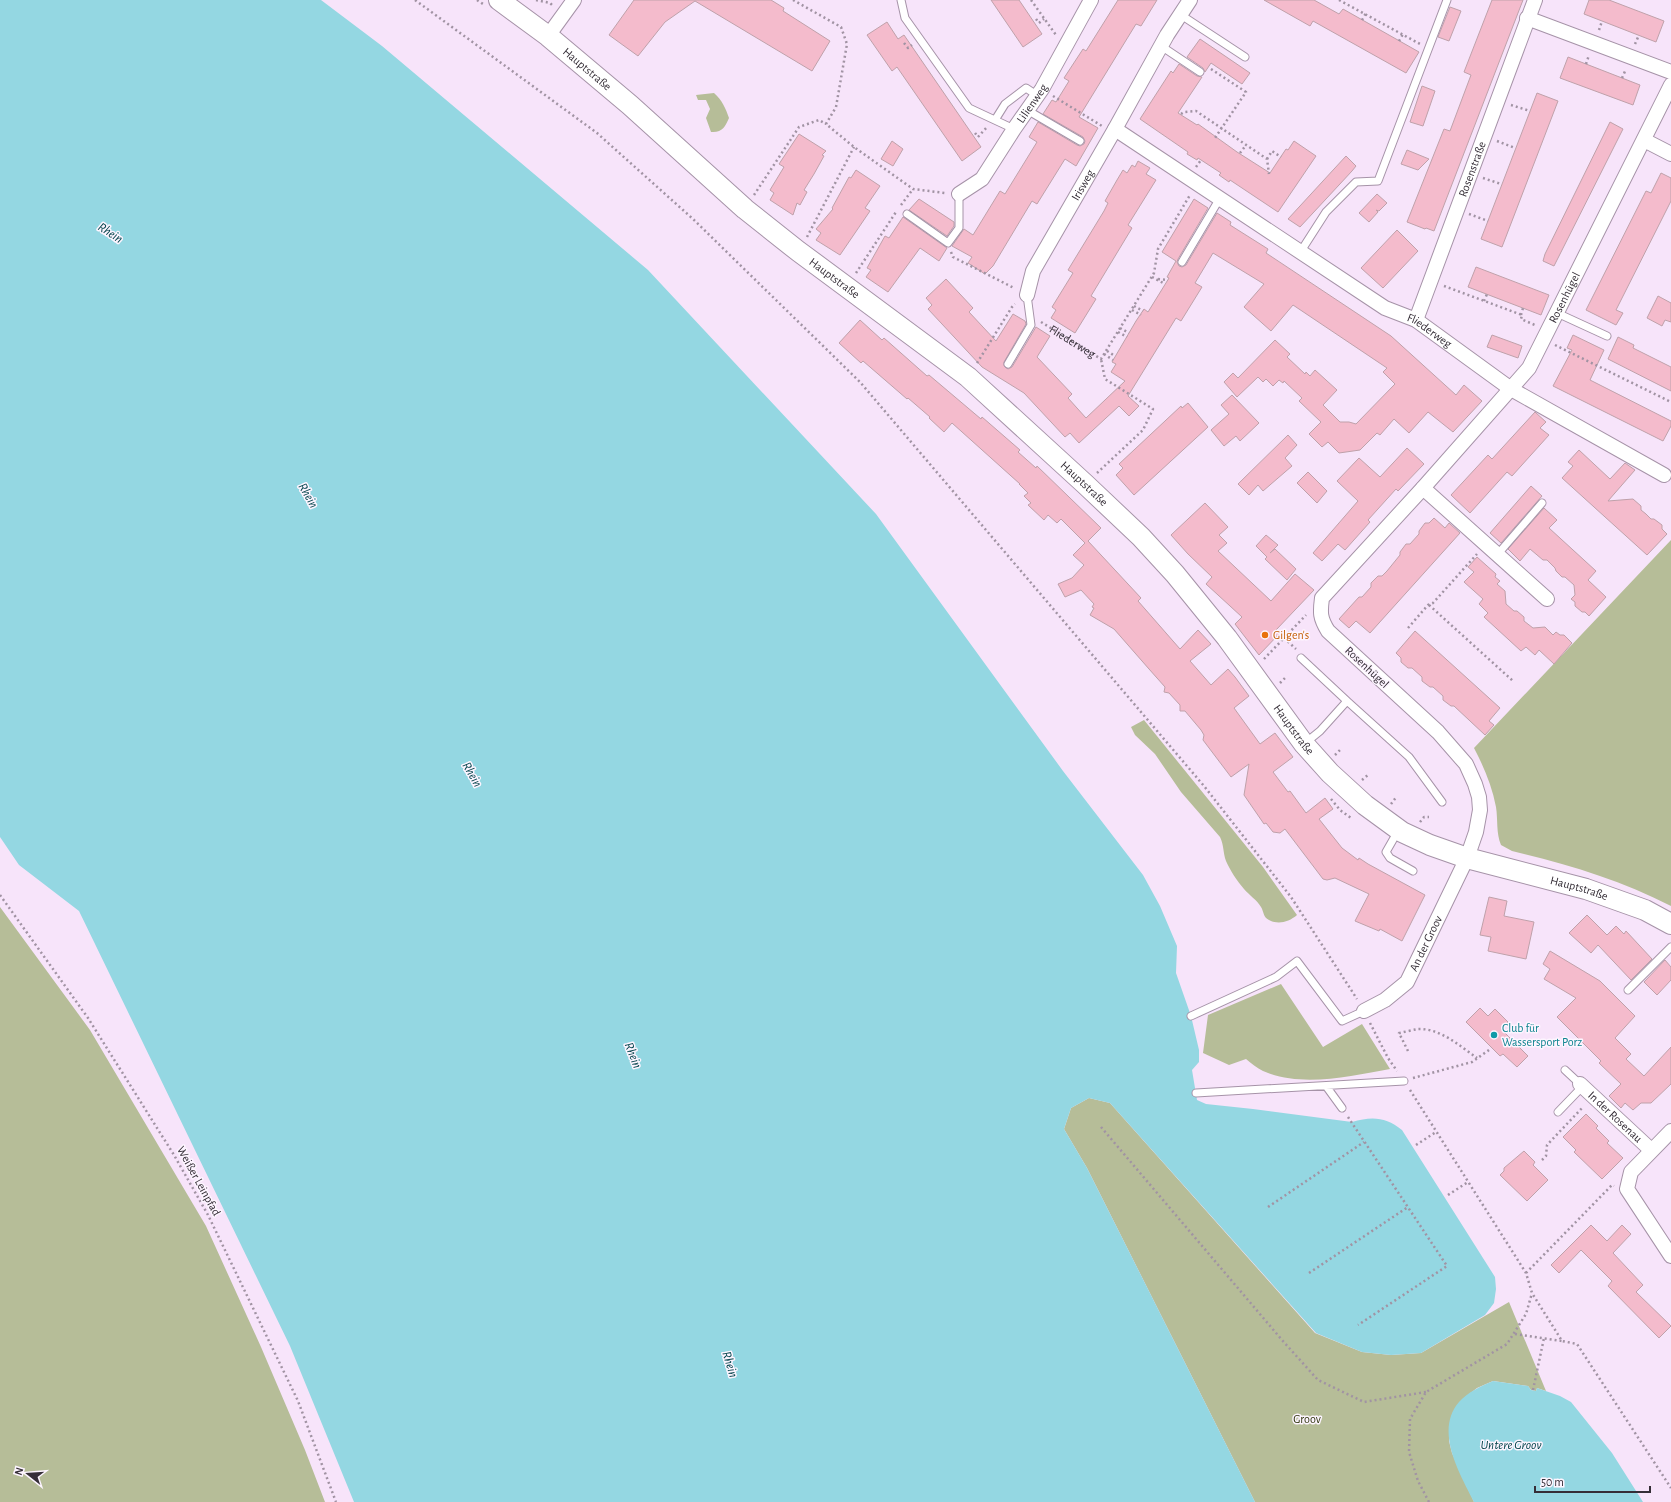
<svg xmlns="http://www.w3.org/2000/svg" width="1671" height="1502" viewBox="0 0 1671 1502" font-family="'Alegreya Sans',sans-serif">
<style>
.green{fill:#b6bd98}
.water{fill:#94d7e2}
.building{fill:#f4bbcc;stroke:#bfa1aa}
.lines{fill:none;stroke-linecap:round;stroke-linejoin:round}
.service-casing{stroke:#a693a8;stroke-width:9}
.minor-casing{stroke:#a693a8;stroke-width:16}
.secondary-casing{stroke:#a693a8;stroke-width:22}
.path{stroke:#a193a3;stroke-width:2.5;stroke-dasharray:2 3;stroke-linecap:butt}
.service{stroke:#fff;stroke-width:7}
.minor{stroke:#fff;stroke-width:14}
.secondary{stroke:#fff;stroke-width:20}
.food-dot{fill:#e8710a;stroke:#fdf5ff;stroke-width:1.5}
.culture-dot{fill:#0f9aa8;stroke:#fdf5ff;stroke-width:1.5}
.labels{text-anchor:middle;stroke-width:3;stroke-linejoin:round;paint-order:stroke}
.street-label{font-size:12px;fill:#352e37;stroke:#fdf5ff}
.food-label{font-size:12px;fill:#c56008;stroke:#fdf5ff;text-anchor:start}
.culture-label{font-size:12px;fill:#0d838f;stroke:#fdf5ff;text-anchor:start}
.park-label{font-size:12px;fill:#2f350d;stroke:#fdf5ff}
.water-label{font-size:13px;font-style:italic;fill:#04444c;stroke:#fdf5ff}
</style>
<rect width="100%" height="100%" fill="#f7e4fa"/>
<path class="green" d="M714,93C722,100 726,109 729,118C725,127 722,133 711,132L706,118L710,109L706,100H698L696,95Z
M1671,540V906C1621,880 1567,864 1512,851L1501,845C1496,833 1498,820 1496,807C1492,786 1484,767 1474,748Z
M1144,720L1263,867L1297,915C1289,922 1278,925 1269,920C1263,917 1264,912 1261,907C1257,900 1249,895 1244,889C1237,881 1230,870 1226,861C1223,853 1224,845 1220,837L1181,792L1155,754L1135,735L1131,727Z
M0,907L90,1030L206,1226L261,1347L305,1450L325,1502H0Z
M1281,984L1323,1047L1362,1024L1390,1069C1351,1076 1301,1088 1263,1071C1257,1068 1251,1063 1246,1059L1229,1065L1203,1053L1208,1015Z
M1089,1098L1110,1103L1315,1333L1362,1352L1391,1355L1421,1353L1509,1302L1546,1391L1537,1388L1536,1391L1531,1390L1528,1386L1493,1381L1477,1388L1463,1399L1449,1428V1441L1452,1453L1474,1502H1255L1087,1168L1064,1129L1071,1108Z"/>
<path class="water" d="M0,0H321L382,46L648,270L876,514L1063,771L1143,875L1160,906L1177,946L1176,973L1191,1016L1199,1050V1062L1192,1070L1197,1100L1206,1104L1253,1109L1352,1122C1372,1116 1386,1117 1402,1130L1495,1277L1496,1289L1494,1303L1485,1315L1421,1353L1391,1355L1362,1352L1316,1333L1110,1103L1089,1098L1071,1108L1064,1129L1087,1168L1255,1502H354L290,1346L79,911L19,865L0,837Z
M1493,1381L1528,1386L1531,1390L1536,1391L1537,1388L1560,1396L1571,1402L1612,1453L1643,1502H1474C1460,1474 1434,1431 1459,1402C1468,1392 1481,1386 1493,1381Z"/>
<path class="building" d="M634,0H771L784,8L783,11L830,41L812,71L695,1L665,22L638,56L609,35Z
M991,0H1019L1042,34L1023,47Z
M1118,0H1157L1141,26L1136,24L1079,117L1098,128L1076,166L1065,159L1037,204L1032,201L993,266L985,274L968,263L972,257L952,246L964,229L973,235L1000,191L1005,194L1037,142L1029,137L1038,122L1077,145L1080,146L1084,144L1085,141L1083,137L1043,114L1052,100L1056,102L1069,81L1064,78L1083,49L1086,51Z
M1264,0H1314L1339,14L1343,9L1419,52L1406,73L1313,21L1310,26Z
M1492,0H1523L1434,231L1426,228L1425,229L1407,222L1444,129L1450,131L1471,75L1464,72Z
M1589,0H1609L1664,21L1656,42L1584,14Z
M1450,7L1461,11L1449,41L1438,37Z
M887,22L898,39L904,35L981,147L962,161L897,67L892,71L867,35Z
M1200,39L1250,73L1242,84L1211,63L1205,72L1203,68L1187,57Z
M1568,57L1640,85L1633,105L1560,78Z
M1179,64L1197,76L1202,77L1178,113L1197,125L1198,124L1237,152L1270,173L1286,149L1288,150L1294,141L1316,156L1278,212L1230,180L1229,182L1219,175L1221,173L1198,158L1197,160L1187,154L1188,152L1140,119L1171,71L1173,73Z
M1422,86L1435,91L1423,126L1410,122Z
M1537,93L1558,101L1502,247L1481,239Z
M1610,122L1623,129L1554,266L1543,261L1545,254Z
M799,134L826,151L822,155L824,156L814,174L804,190L807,192L800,205L797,203L793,215L770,200L774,193L770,190L784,167L779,164Z
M892,141L903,149L893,166L881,159Z
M1407,150L1429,159L1418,170L1401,164Z
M1346,156L1356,166L1352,171L1300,227L1288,219Z
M1138,161L1150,168L1146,174L1156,180L1128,225L1132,228L1091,296L1096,299L1075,333L1051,318L1056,310L1052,307L1073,273L1068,270L1104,211L1108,203L1105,201L1117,180L1123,170L1127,173L1132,165L1135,167Z
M856,170L880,186L865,208L870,211L840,255L816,240L821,233L816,229L833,209L832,208L849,177L851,178Z
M1661,173L1671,178V201L1616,310L1623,313L1616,325L1586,310L1646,191L1651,193Z
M1377,194L1387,203L1379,211L1376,210L1378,212L1369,222L1359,213Z
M919,199L954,222V226L947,236L909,210Z
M1194,199L1208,208L1178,259L1177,262L1179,266L1182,267L1186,265L1217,213L1231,222L1230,225L1268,249L1266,253L1391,336L1456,395L1464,385L1482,401L1453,432L1428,412L1409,433L1394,419L1380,435L1377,433L1360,450L1339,453L1328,442L1322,447L1309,434L1321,422L1299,401L1302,398L1284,381L1283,383L1279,380L1273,386L1266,379L1263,382L1258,377L1237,397L1224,382L1233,373L1238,378L1275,340L1290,354L1287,357L1305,374L1306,372L1310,376L1315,370L1337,390L1323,405L1340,422H1349L1356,424L1395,384L1383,372L1387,368L1293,305L1271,331L1244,307L1264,284L1213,253L1195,283L1202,287L1181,321L1176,318L1128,396L1139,406L1129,416L1119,406L1079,443L1070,433L1065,437L1024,393L982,367L928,309L932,305L926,298L946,279L973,308L969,312L996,341L1013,314L1025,321L1026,324L1004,362V366L1008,369L1012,367L1036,327L1050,336L1037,357L1072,394L1068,398L1086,418L1125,381L1111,372L1116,364L1112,362L1136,321L1144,309L1148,312L1169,278L1167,277L1176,261L1162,252Z
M903,217L947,248L939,261L920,248L888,292L866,277L871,270L867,268L885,236L889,238Z
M1397,230L1418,251L1383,288L1361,268Z
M1476,267L1549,295L1541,315L1468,287Z
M1658,296L1671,303V322L1665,320L1662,326L1647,318Z
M860,320L882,340L884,338L927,376L929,375L981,419L982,417L1020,450L1018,452L1036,468L1037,466L1101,528L1088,541L1141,598L1138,601L1180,649L1198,630L1211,644L1190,661L1211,685L1228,669L1235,677L1249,696L1234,708L1260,744L1275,733L1293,757L1273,772L1288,792L1290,791L1306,813L1325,798L1333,809L1319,819L1342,848L1358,860L1359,858L1368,864L1425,895L1402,941L1380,929L1379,931L1355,921L1369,894L1335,878L1327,880L1323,879L1285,829L1280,833L1273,832L1266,823L1264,824L1244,795L1249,764L1231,777L1203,740L1204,735L1201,730L1185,711H1180V705L1169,693L1164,692L1165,687L1149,669L1114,629L1090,615L1094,608L1092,607L1094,604L1081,590L1065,597L1058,584L1072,578L1084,565L1073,555L1085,543L1061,519L1057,523L1048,515L1044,520L1028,505L1031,503L1024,496L1028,493L1019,484H1020L952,423L944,432L929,418L930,417L908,398L907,399L863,361L861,363L839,343Z
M1492,335L1522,346L1518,358L1487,347Z
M1573,335L1604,350L1590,380L1671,421V426L1663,441L1553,386L1572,350L1567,348Z
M1618,337L1634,345L1633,348L1671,367V391L1608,359Z
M1232,395L1259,423L1240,441L1236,436L1224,446L1211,430L1229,414L1221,405Z
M1188,403L1208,427L1134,495L1116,475L1123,468L1119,464L1181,406L1182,408Z
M1535,412L1546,422L1540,428L1549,435L1512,476L1507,472L1470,513L1451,495L1488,455L1492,459Z
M1288,435L1297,445L1285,458L1292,466L1263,491L1258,485L1249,495L1238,484Z
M1407,448L1424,464L1398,491L1396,489L1368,520L1370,522L1345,550L1338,544L1322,561L1313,553L1358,501L1337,481L1359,458L1380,477Z
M1579,450L1610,479L1625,463L1635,470L1608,501L1633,499L1641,506V510L1646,514L1651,519H1654L1662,525V529L1667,534L1647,555L1562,478L1573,466L1568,462Z
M1308,472L1327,491L1317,503L1297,483Z
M1531,486L1542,496L1501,543L1490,533Z
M1205,503L1228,527L1219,535L1227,543L1218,551L1271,601L1295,574L1314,590L1276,630L1280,633L1259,655L1235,624L1242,617L1206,584L1212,577L1188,554L1171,535Z
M1544,508L1557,520L1549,528L1596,571L1588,580L1606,597L1589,616L1585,612H1582L1575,606V602L1571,599L1575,595L1574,585L1565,577H1562L1556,571L1555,568L1547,560H1543L1530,549L1520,561L1508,549Z
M1434,518L1445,528L1449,523L1460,533L1370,633L1356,621L1349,628L1339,619L1359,597H1362L1371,587V583L1378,576H1382L1387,571L1400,555V552L1406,544H1410L1419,534V531L1425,523H1429Z
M1266,535L1278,545L1270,553L1275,549L1296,569L1287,580L1265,559L1267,557L1256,546Z
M1477,557L1496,574L1495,577L1500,581L1497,584L1505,591L1506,604L1514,611H1517L1524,617V621L1533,628L1545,627L1553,635L1556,632L1560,635H1564L1572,643L1554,664L1539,650L1535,655L1526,647L1521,651L1484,617L1488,613L1479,604L1483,599L1464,582L1474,572L1468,567Z
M1415,631L1500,708L1489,721L1494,725L1485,735L1454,706H1451L1443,700V696L1433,687H1430L1422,681V677L1412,668H1408L1401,662V658L1396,653Z
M1489,897L1507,901L1504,916L1534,922L1526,959L1488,951L1491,937L1480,935Z
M1587,915L1607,935L1616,926L1624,934L1626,931L1652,959L1631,980L1598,945L1591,953L1569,933Z
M1550,951L1600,981L1635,1016L1615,1038L1631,1054L1626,1059L1644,1076L1671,1047V1084L1651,1103H1641L1633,1110L1625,1103L1621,1108L1609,1096L1621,1084L1599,1063L1601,1061L1557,1017L1576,998L1544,979L1550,969L1543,964Z
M1665,960L1671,967V980L1657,995L1644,982Z
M1480,1008L1488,1016L1495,1009L1508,1022L1501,1029L1528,1056L1517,1067L1503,1054L1500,1056L1466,1022Z
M1586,1114L1598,1126L1596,1128L1609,1141L1607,1143L1623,1158L1602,1179L1574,1152L1576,1150L1563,1137Z
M1524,1151L1535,1162L1533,1165L1548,1180L1527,1201L1500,1175L1504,1171V1168Z
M1591,1225L1607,1241L1622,1225L1631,1234L1613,1253L1643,1285L1636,1292L1671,1326L1659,1338L1608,1286L1612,1281L1581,1250L1559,1273L1551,1265Z"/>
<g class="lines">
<g class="service-casing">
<path id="service" d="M901,0L905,18L969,108L1014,129
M1181,15L1245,57
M1161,46L1200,72
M1027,110L1080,141
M995,120L1005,104L1026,88L1038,96
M907,214L948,243L959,228V194
M1301,251L1326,212L1356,182L1378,181L1447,0
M1182,262L1220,198
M1557,313L1607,336
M1008,364L1031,325L1027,295
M1497,555L1542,503
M1301,658L1347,701L1320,731L1304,744
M1347,701L1409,757L1442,802
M1398,831L1386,852L1390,858L1413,871
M1628,990L1671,947
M1191,1016L1276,977L1297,961L1342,1021L1364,1011
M1565,1070L1580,1084
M1326,1086L1342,1108
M1196,1093L1404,1081
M1558,1112L1583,1086"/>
</g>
<g class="minor-casing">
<g id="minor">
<path d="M1527,18L1671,72"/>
<path d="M548,36L574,0"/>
<path id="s2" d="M1115,129L1385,308L1416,320L1511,389L1664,475"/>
<path d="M1644,140L1671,154"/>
<path id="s3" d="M959,194L982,179L1014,129L1042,89L1091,0"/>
<path id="s4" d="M1027,295L1033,271L1115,129L1167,35L1190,0"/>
<path id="s5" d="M1416,320L1535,0"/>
<path d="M1423,488L1547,599"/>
<path id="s6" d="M1364,1011L1385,1000L1407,982L1467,858L1476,832L1480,810L1479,797L1475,784L1466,764L1438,732L1328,631C1320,618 1320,613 1322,598L1423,488L1529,368L1671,85"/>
<path id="s7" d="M1580,1084L1651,1150"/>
<path d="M1671,1131L1631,1172L1627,1189L1671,1256"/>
</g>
</g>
<g class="secondary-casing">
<g id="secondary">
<path id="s8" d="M499,0L548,36L630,105L745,209L798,251L968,377L1085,484L1141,537L1175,574L1227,638L1304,744L1330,773L1365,805L1402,832L1430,845L1467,858L1586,889L1645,910L1671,924"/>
</g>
</g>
<g class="path">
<path d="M415,0L597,133L693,219L860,382L1204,786L1291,897L1357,999"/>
<path d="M477,0L483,4"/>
<path d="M536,0L550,3L553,6"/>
<path d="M793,0L841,27L847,44L836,107L826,124L854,147L913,189L945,193"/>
<path d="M1031,0L1056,35"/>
<path d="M1339,0L1420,44"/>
<path d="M1036,19L1039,23L1044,19"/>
<path d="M1362,20L1366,13"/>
<path d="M1599,30L1602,21"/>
<path d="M1399,41L1403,34"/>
<path d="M904,43L908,48L912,45"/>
<path d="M1635,44L1639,35"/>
<path d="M1586,64L1589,55"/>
<path d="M1211,69L1246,92L1215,138"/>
<path d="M1622,78L1626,69"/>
<path d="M1053,96L1102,126"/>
<path d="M1511,105L1530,111"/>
<path d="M1181,114L1184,112L1196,111L1267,159L1269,174"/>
<path d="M975,133L978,137L987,127"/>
<path d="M1497,141L1515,148"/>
<path d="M1240,153L1246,145"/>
<path d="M1267,159L1272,151L1281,157"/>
<path d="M1196,167L1201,160"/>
<path d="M1483,178L1501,184"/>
<path d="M754,195L799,127L819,120L826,124"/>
<path d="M901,205L913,189"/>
<path d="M1469,214L1488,221"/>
<path d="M807,237L854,147"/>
<path d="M951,252L953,257L1014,288"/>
<path d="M856,273L896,212"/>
<path d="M1152,277L1165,284"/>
<path d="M1158,279L1168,280"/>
<path d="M1444,286L1522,315L1521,319L1535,325"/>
<path d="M1484,301L1487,294"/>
<path d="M1134,306L1143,311"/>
<path d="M1132,310L1141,315"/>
<path d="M1521,315L1523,308"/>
<path id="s1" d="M1041,322L1101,359L1154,273L1158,249L1190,195"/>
<path d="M1120,328L1129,333"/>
<path d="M1118,332L1127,337"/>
<path d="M1555,345L1671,402"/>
<path d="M1107,351L1115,356"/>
<path d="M1104,354L1113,360"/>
<path d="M977,363L1012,307L1015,304"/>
<path d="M1097,473L1143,430L1153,409L1105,379L1101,359"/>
<path d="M1429,605L1513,681"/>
<path d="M1408,628L1428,605L1433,603L1477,554"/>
<path d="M1284,638L1296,649"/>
<path d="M1264,659L1306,615"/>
<path d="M1280,683L1285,678"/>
<path d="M1335,755L1342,748"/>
<path d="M1362,780L1369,774"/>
<path d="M1331,799L1340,810L1351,818"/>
<path d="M1391,804L1397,796"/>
<path d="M1420,822L1424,817H1429"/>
<path d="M0,895L88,1018L174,1155L208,1215L298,1401L336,1502"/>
<path d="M1370,1023L1388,1058L1397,1071"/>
<path d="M1408,1051L1399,1033C1405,1032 1412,1030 1418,1029C1440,1028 1460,1046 1477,1058"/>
<path d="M1413,1078L1472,1062L1489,1050"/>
<path d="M1410,1090L1526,1273L1532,1293L1562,1341L1577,1344L1671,1488"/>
<path d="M1348,1117L1447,1266L1358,1325"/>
<path d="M1101,1127L1282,1340L1318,1380L1364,1402L1426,1392"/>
<path d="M1416,1145L1436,1132"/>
<path d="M1542,1160L1546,1156L1547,1145L1583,1107"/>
<path d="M1448,1195L1468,1182"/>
<path d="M1268,1207L1364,1142"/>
<path d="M1309,1273L1408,1207"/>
<path d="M1526,1273L1612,1185L1614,1186"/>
<path d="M1515,1334L1562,1341"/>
<path d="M1533,1390L1544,1338"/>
<path d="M1429,1502L1418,1481L1409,1452L1410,1419L1426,1392L1507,1344L1526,1314L1532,1293"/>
</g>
<use href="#service" class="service"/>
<use href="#minor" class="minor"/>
<use href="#secondary" class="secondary"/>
</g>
<circle class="food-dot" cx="1265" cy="635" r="4"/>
<circle class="culture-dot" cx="1494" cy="1035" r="4"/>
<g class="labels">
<g class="street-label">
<text dy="4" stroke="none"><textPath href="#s8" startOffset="112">Hauptstraße</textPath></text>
<text dy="4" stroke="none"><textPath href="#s3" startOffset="118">Lilienweg</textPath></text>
<text dy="4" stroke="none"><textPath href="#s5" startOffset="161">Rosenstraße</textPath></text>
<text dy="4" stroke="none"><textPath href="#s4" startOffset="124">Irisweg</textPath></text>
<text dy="4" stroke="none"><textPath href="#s8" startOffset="436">Hauptstraße</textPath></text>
<text dy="4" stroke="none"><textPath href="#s6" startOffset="903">Rosenhügel</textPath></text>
<text dy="4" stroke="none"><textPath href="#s2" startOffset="374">Fliederweg</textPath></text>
<text dy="4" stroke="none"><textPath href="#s1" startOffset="37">Fliederweg</textPath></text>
<text dy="4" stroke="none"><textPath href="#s8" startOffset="760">Hauptstraße</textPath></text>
<text transform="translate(1367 667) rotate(43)" y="4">Rosenhügel</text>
<text dy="4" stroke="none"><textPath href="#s8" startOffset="1084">Hauptstraße</textPath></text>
<text dy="4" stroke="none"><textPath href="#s8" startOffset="1420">Hauptstraße</textPath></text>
<text dy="4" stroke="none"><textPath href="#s6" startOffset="95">An der Groov</textPath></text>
<text dy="4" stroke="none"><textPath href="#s7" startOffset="48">In der Rosenau</textPath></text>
<text transform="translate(199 1181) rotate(61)" y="4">Weißer Leinpfad</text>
</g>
<g class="food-label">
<text x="1273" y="639">Gilgen's</text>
</g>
<g class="culture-label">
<text x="1502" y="1032">Club für<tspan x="1502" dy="14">Wassersport Porz</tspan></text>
</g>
<g class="park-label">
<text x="1307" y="1423">Groov</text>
</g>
<g class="water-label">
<text transform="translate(111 232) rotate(33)" y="5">Rhein</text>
<text transform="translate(309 495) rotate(60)" y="5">Rhein</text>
<text transform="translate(473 774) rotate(60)" y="5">Rhein</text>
<text transform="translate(634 1055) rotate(69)" y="5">Rhein</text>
<text transform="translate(731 1364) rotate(73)" y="5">Rhein</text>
<text x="1511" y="1449">Untere Groov</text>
</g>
</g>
<g transform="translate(28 1474) rotate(287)" stroke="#fdf5ff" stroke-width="3" paint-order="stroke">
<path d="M0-3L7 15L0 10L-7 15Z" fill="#352e37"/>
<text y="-6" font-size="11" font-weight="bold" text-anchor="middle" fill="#352e37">N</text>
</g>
<path d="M1535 1486v6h115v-6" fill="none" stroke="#352e37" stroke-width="2"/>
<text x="1541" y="1486" font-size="12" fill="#352e37" stroke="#fdf5ff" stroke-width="3" paint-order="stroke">50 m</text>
</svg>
